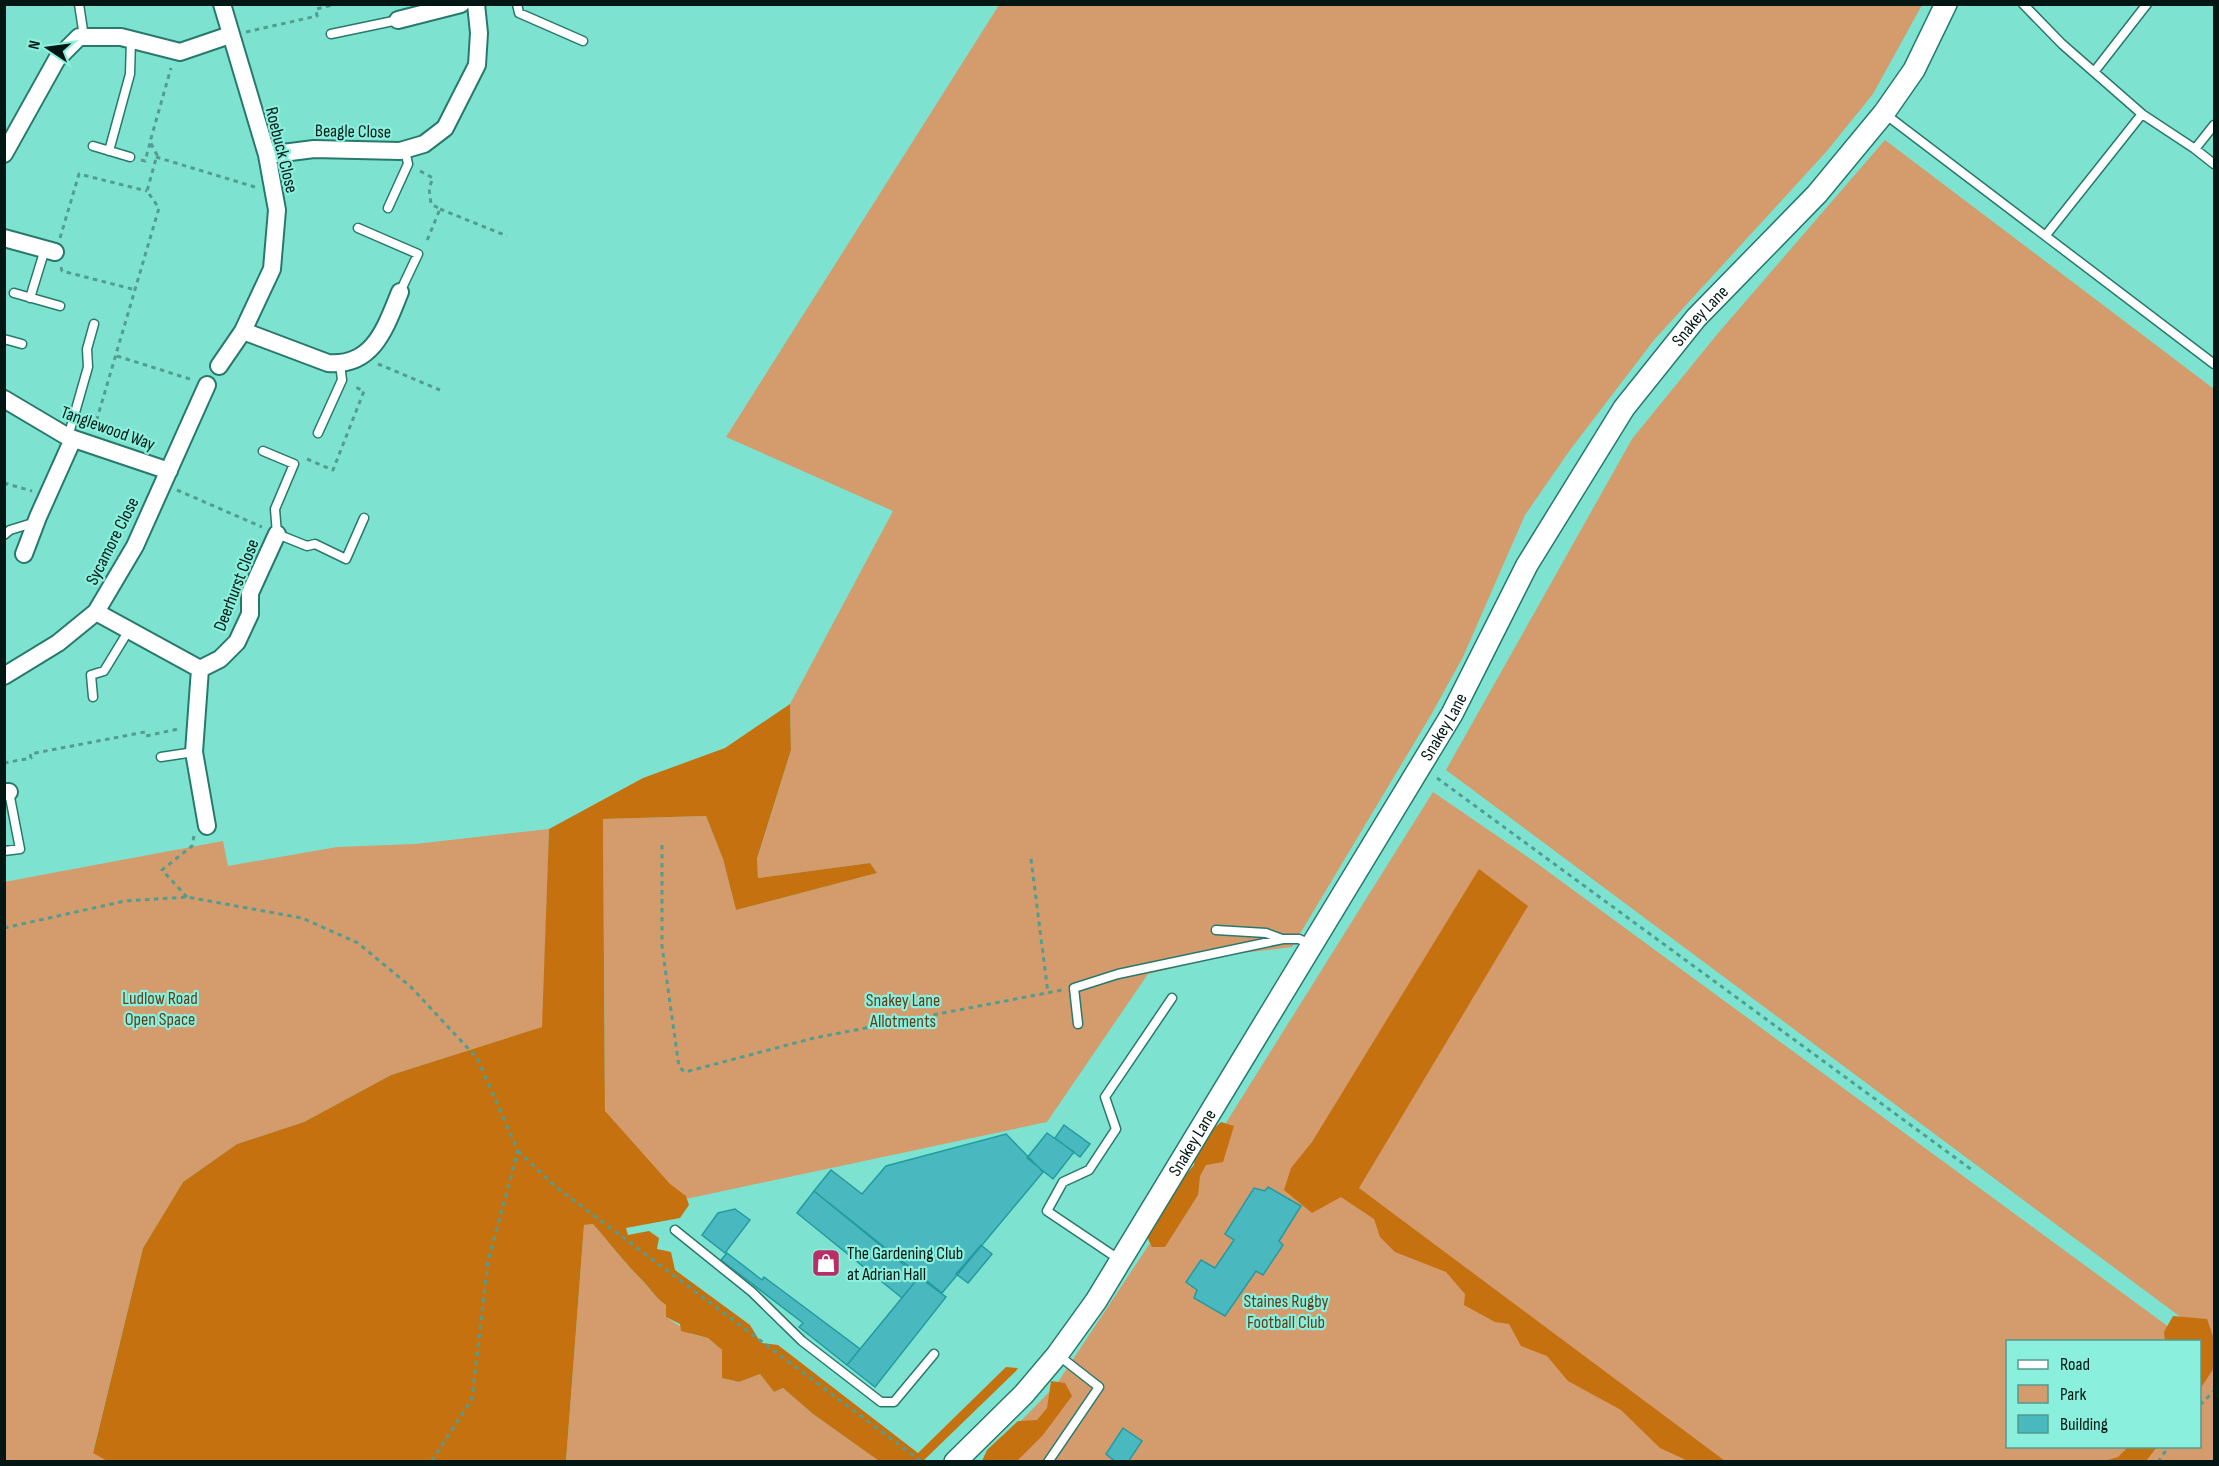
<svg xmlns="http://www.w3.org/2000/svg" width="2219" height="1466" viewBox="0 0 2219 1466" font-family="'Sofia Sans Condensed',sans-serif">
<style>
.green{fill:#d49b6c}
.forest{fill:#c57110}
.building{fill:#4ab9bf;stroke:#229ba1;stroke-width:1.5}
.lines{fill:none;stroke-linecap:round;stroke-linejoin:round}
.service-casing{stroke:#28796c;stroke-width:11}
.minor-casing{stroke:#28796c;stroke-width:20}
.tertiary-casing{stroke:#28796c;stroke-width:24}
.path{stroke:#539d8f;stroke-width:3;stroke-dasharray:4.5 4.5;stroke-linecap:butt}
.service{stroke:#fff;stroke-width:8}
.minor{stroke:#fff;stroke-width:16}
.tertiary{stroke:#fff;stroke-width:21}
.labels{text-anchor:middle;stroke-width:4.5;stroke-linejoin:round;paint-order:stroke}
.street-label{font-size:18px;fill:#021713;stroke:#8af0dd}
.park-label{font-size:18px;fill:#613d1d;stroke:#8af0dd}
.poi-label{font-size:18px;fill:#021713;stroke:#8af0dd;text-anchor:start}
</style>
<rect width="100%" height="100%" fill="#7de3d0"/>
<path class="green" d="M999,5H1922L1873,94L1826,152L1654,340L1570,450L1525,515L1463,657L1431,715L1292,947L1234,954L1148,974L1047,1122L606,1216L603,819L706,816L723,859L736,910L877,873L870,863L758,878L757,860L791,750L790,704L893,511L726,437Z
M1885,140L2214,389V1342L1446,770L1632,439L1719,332Z
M1433,792L1535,862L2188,1341L2008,1342V1446H2200V1350L2214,1357V1461L981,1462L1056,1385L1164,1222Z
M549,829L543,1027L391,1075L304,1122L237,1144L183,1182L143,1248L93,1452L109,1461H5L4,882L223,841L228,866L337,847L415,844Z
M593,1224C609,1242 623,1261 640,1278C650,1288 654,1297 666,1305V1317L691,1334L708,1338L722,1350V1378L739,1382L760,1374L774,1392L783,1388L813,1414L879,1461L566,1462L584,1225Z"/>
<path class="forest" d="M790,704L791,750L757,859L758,878L870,863L877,873L736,910L723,859L706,816L603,819L605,1111L670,1184L686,1196L689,1205L680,1218L626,1228L628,1235L649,1231L659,1238L657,1249L671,1252L675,1270L750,1325L761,1343L778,1345L918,1453L1006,1367L1018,1368L1016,1371L923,1461H879L813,1414L783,1388L774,1392L760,1374L739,1382L722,1378V1350L708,1338L681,1331L680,1324L666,1317V1305C654,1297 650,1287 640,1278C623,1261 609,1242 593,1224L584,1225L566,1461L109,1462L93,1453L143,1248L183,1182L237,1144L304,1122L391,1075L542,1027L549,829L643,778L725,748Z
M1479,869L1528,906L1359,1188L1725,1461H1688L1660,1448L1621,1410L1568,1381L1547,1356L1521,1346L1509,1324L1495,1322L1464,1305L1465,1294L1446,1272L1395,1252L1380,1237L1374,1219L1341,1197L1312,1213L1284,1190L1291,1168L1312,1142Z
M1221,1122L1234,1126L1223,1162L1206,1165L1200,1176L1198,1195L1165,1247H1152L1147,1237L1154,1222L1161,1216L1169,1195L1194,1165L1195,1156L1208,1134Z
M2173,1316L2207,1319L2214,1339V1368L2200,1389V1342L2165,1341L2164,1332Z
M1051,1381L1065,1383L1072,1396L1043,1435L1017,1461H982L987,1450L1018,1421L1037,1420L1047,1408Z
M2129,1446L2157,1447L2146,1461H2104L2118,1457Z"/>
<path class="building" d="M1064,1125L1090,1144L1080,1157L1055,1138Z
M1047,1133L1074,1152L1053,1179L1027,1158Z
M1006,1134L1043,1172L942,1293L814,1191L831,1170L862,1194L886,1166Z
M1268,1187L1301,1206L1279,1241L1283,1245L1263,1275L1256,1271L1225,1316L1194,1298L1197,1290L1186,1282L1201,1260L1215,1268L1234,1240L1225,1234L1254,1188L1265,1191Z
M814,1191L919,1277L902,1298L797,1213Z
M735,1209L750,1220L725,1253L702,1235L718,1213Z
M981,1245L992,1254L968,1283L956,1274Z
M727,1253L762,1280L764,1277L860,1349L847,1365L799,1327L803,1323L721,1260Z
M919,1277L946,1297L875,1387L847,1365Z
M1123,1428L1142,1441L1128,1462H1116L1106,1454Z"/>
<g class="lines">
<g class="service-casing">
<path id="service" d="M79,4L84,37
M517,4L519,13L583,41
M2023,4L2062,44L2142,114L2046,235
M331,34L398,20
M2094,72L2147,4
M1885,114L2214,364
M2142,114L2195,149L2214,125
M93,146L130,157
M2195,149L2214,164
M109,151L130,74L131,40
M388,208L408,164L405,150
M358,228L418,254L400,292
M14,293L60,306
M30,298L45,249
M4,339L22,344
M318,433L342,380L340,364
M68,437L88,367L87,349L94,324
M263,451L294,464L275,509L277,534L307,546L315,544L346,559L364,518
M4,535L10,530L36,522
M93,697L91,675L104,671L129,630
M161,757L194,752
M4,851L20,849L9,792
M1216,930L1266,933L1282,939
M1078,1024L1074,988L1118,974L1283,939H1299L1312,945
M675,1230L752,1292L802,1341L881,1402H894L934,1354
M1120,1260L1047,1211L1063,1182L1089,1170L1116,1129L1105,1097L1172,998
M1048,1462L1099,1387L1058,1355"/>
</g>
<g class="minor-casing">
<path id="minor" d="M398,20L461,4
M4,154L57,59L79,37H121L180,52L230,35
M267,155L314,149L400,151L424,144L445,128L477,65L479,33L476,4
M4,238L55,252
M243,331L328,363C374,367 386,326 400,292
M219,366L243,331L272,269L277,210L267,155L222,4
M4,399L68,437L169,471
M24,554L38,517L73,439
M96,612L200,669L194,752L207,826
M200,669L220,659L237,642L250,614V593L277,534
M4,676L58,643L96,612L135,546L207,385
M4,792H9"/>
</g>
<g class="tertiary-casing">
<g id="tertiary">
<path id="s1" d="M955,1462L1024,1394L1057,1355L1096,1301L1452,714L1527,565L1624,408L1696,318L1817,194L1884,113L1914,70L1946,4"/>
</g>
</g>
<path class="path" d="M246,32L317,16L316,9L337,4
M156,157L255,187
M141,160L145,161L150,143
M420,171L433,178L429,188L431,204L440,209L426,243
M440,209L507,236
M60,238L79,174L147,191
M61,267L62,271L136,290
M117,356L193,380
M378,364L440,390
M94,429L159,208L147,191L157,155L150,142L171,68
M307,459L333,470L364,391L353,386
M4,483L32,491
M177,490L262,527
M4,763L31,758L30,754L145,732L146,736L178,729
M1437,778L1972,1170
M662,845V946L679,1067L685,1072L814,1038L1062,990
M1031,859L1048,993
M187,897L162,870L192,846L194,836
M4,928L125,901L187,897L302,918L358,943L411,987L477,1058L518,1151L488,1261L472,1399L431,1462
M518,1151L556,1187L922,1462
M2200,1405L2214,1391
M2158,1462L2169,1446"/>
<use href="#service" class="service"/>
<use href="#minor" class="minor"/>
<use href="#tertiary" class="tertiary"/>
</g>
<defs>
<g id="shop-square" transform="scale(1.5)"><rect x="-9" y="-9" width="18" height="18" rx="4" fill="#b82e67" stroke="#8af0dd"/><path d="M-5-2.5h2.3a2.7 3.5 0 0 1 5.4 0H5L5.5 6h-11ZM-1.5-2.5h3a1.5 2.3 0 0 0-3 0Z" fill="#fff"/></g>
</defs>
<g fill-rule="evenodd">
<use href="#shop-square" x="826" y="1263"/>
</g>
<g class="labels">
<g class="street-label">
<text transform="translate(353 131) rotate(1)" y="6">Beagle Close</text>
<text transform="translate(282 150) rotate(76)" y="6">Roebuck Close</text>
<text dy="6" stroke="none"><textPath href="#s1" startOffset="1372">Snakey Lane</textPath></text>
<text transform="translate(108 428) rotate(20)" y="6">Tanglewood Way</text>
<text transform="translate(112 541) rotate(-63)" y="6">Sycamore Close</text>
<text transform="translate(236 585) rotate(-69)" y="6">Deerhurst Close</text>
<text dy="6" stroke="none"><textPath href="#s1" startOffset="886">Snakey Lane</textPath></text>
<text dy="6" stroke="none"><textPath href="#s1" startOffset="400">Snakey Lane</textPath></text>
</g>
<g class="park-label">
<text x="160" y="1004">Ludlow Road<tspan x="160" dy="21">Open Space</tspan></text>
<text x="903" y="1006">Snakey Lane<tspan x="903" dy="21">Allotments</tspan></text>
<text x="1286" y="1307">Staines Rugby<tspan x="1286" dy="21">Football Club</tspan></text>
</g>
<g class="poi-label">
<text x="847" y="1259">The Gardening Club<tspan x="847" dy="21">at Adrian Hall</tspan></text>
</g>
</g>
<rect width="2219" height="1466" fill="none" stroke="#021713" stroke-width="12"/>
<rect x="2006" y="1340" width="195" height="108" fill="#8af0dd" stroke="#54998c" stroke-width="1.5"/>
<rect x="2018" y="1360" width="30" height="9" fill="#ffffff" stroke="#54998c" stroke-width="1.5"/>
<text x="2060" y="1370" font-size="18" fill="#021713">Road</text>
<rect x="2018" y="1385" width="30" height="18" fill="#d49b6c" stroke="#54998c" stroke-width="1.5"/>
<text x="2060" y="1400" font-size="18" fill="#021713">Park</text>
<rect x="2018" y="1415" width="30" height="18" fill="#4ab9bf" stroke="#54998c" stroke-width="1.5"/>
<text x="2060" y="1430" font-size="18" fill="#021713">Building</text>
<g transform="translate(48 48) rotate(283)" stroke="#8af0dd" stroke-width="4.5" paint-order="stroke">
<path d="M0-4.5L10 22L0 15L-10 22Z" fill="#021713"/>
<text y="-9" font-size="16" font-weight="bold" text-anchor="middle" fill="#021713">N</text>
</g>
</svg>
